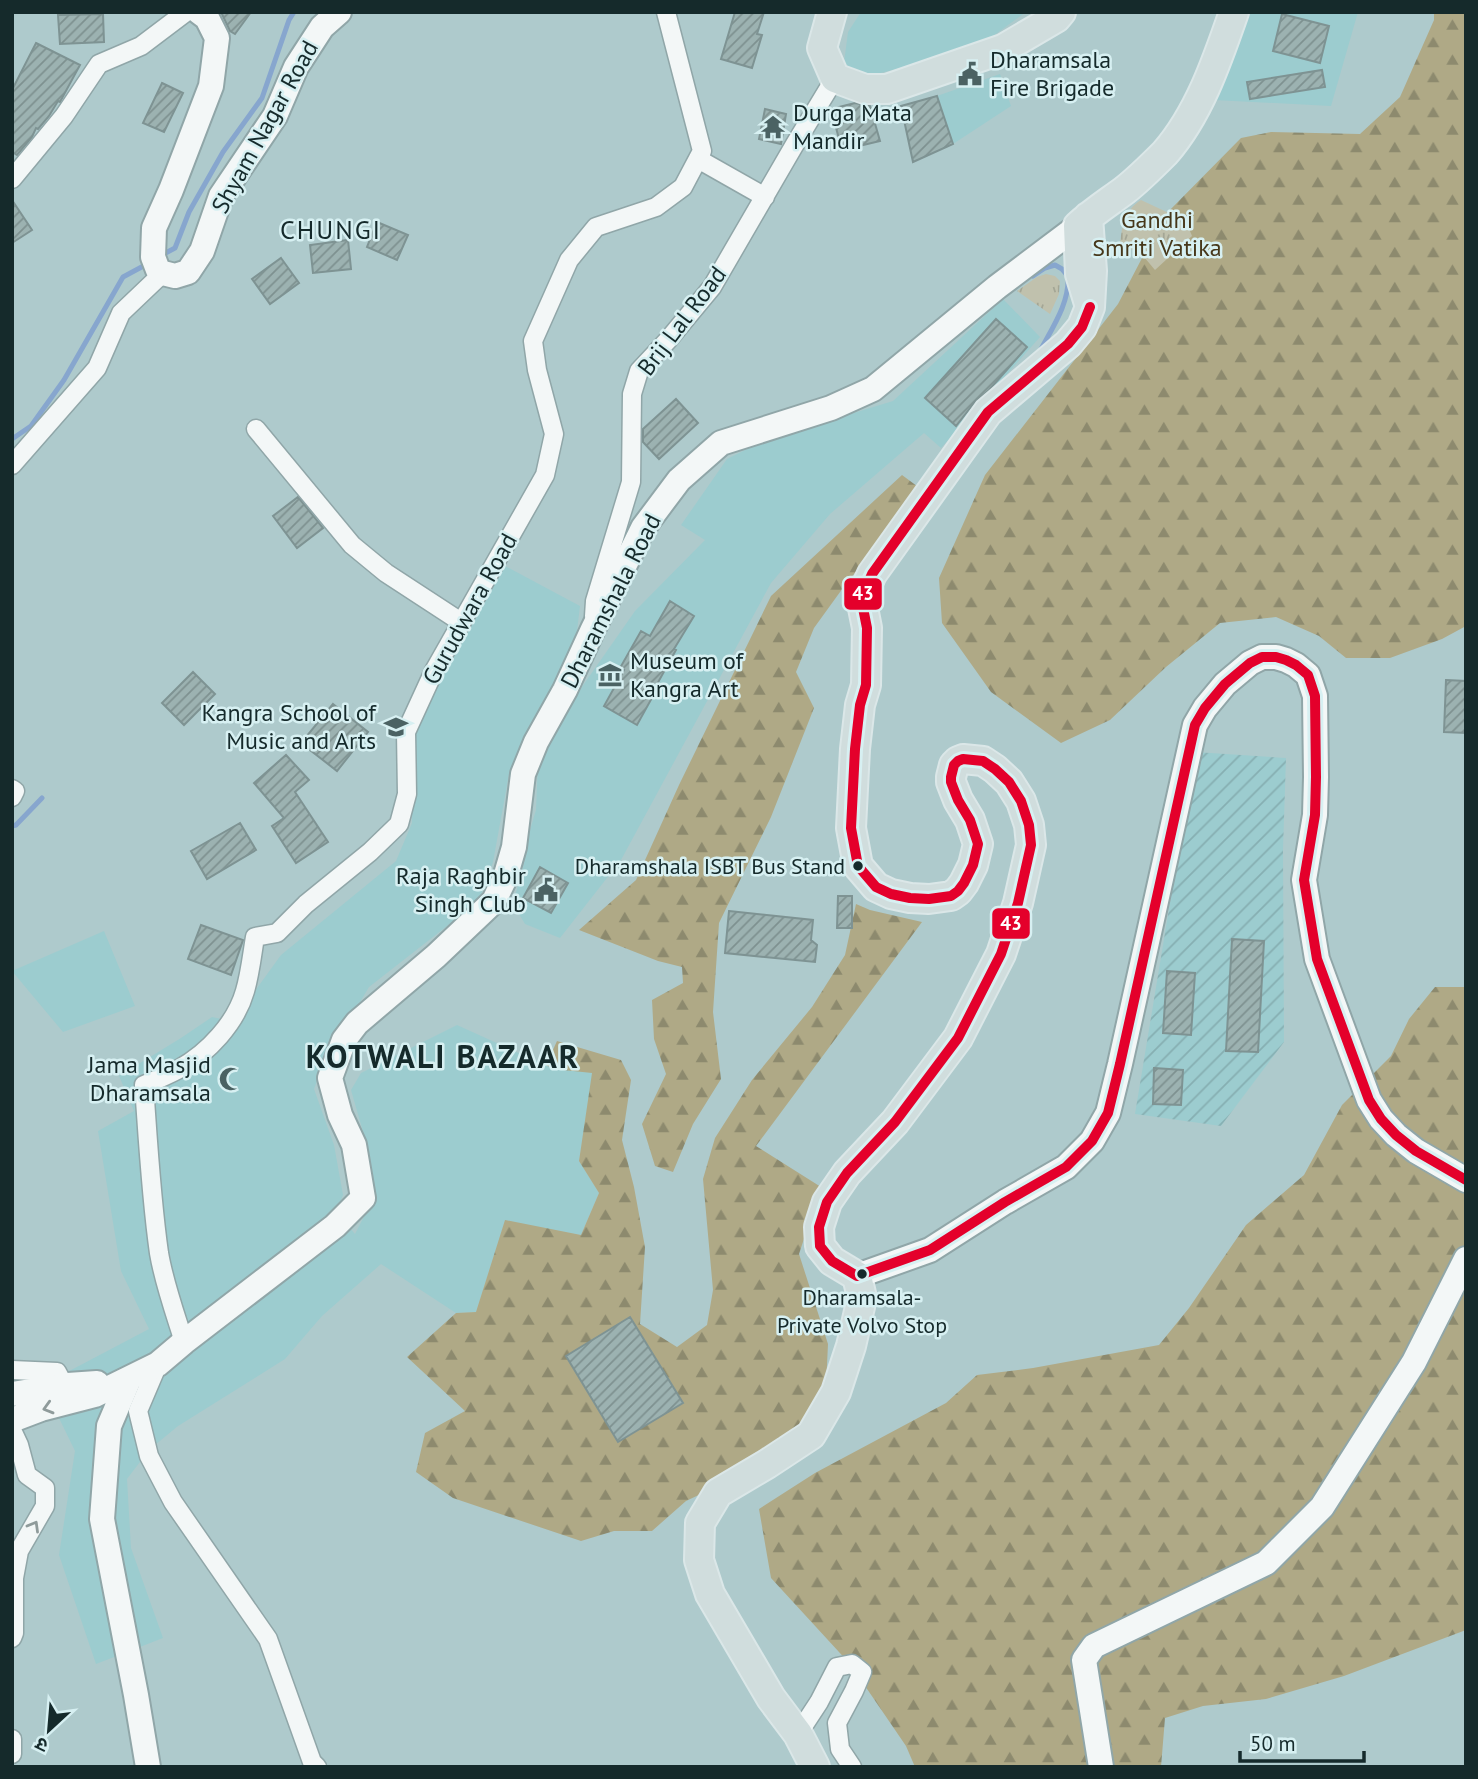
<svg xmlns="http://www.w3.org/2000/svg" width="1478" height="1779" viewBox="0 0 1478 1779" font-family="'PT Sans','Noto Sans Devanagari',sans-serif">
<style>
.built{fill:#9ccccf}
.industrial{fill:url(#industrial-furrows)}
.forest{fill:url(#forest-firs)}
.park{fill:url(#park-tufts)}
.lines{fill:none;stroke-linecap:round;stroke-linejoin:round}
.stream{stroke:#87a6ce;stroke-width:5}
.building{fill:url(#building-hatch);stroke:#7e9393;stroke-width:2}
.street-casing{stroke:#90a6a8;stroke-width:21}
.secondary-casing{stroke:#90a6a8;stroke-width:28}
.primary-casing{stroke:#dbe7e8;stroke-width:32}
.street{stroke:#f3f7f7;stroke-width:18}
.secondary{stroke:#f3f7f7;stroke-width:24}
.primary{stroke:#d0dddd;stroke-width:28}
.bus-1-casing{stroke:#d7f0f2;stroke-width:16}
.bus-1{stroke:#e4002b;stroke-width:10}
.oneway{stroke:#8f9b9b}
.bus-dot{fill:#152a2b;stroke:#d7f0f2;stroke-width:2.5}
.labels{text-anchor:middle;stroke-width:5;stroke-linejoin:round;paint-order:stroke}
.bus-label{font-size:22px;fill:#152a2b;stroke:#d7f0f2;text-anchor:end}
.poi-label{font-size:24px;fill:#152a2b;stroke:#d7f0f2;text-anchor:start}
.street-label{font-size:24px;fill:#152a2b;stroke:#d7f0f2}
.park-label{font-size:24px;fill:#46371a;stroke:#d7f0f2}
.neighbourhood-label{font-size:26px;letter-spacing:2px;fill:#152a2b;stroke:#d7f0f2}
.district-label{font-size:32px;font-weight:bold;letter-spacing:2px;fill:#152a2b;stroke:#d7f0f2}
.line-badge{stroke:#d7f0f2;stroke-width:2.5}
.badge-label{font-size:19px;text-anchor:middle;font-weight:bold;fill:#fff}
</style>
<defs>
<pattern id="industrial-furrows" width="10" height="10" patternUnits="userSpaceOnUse" patternTransform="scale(1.75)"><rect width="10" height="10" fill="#9ccccf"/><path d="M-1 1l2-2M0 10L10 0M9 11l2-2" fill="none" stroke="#86afb2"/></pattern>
<pattern id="forest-firs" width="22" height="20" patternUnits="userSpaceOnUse" patternTransform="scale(1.75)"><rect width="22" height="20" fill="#afa986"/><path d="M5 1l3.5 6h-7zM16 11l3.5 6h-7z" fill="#8d8a6e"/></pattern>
<pattern id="park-tufts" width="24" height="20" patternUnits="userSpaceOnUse" patternTransform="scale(1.75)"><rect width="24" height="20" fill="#c0c1ad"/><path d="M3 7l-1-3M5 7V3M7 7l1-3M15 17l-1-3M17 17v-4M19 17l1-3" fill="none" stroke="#a4a695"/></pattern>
<pattern id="building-hatch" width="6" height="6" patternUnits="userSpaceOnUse" patternTransform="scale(1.75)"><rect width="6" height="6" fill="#9cb2b1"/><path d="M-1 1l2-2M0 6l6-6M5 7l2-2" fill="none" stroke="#7e9190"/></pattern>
</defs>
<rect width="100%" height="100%" fill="#aecacc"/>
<path class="built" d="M861,12H1026L974,50L864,77L844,63L848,32Z
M1245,12H1358L1331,106L1214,100Z
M1000,74L1011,106L953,144L937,96Z
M1003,299L1040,337L941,448L924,433L830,514L771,583L621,860L560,938L525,924L513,904L525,859L522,857L536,810L538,763L549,734L635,611L705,540L681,525L727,459L765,440L893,401Z
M505,566L580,606L576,639L509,774L493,862L479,901L369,987L323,1064L314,1089L334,1145L343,1195L336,1212L355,1234L373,1199L366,1142L351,1090L361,1073L457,1025L554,1069L593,1072L579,1161L599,1193L581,1235L505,1221L476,1312L456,1313L381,1264L322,1316L285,1359L178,1426L149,1450L127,1479L131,1548L163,1638L96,1664L59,1555L75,1451L59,1418L12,1427V1378H56L149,1329L121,1271L98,1131L134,1111L119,1076L181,1038L212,1017L236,1022L249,999L281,955L396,861L412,823L411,752L419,711Z
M104,931L135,1006L63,1032L12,971Z"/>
<path class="industrial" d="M1195,752L1286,758L1283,850L1284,1042L1221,1126L1135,1114Z"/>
<path class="forest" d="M1434,12H1466V626L1442,639L1390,658H1346L1319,636L1276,617L1220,623L1166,667L1110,720L1061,743L991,692L942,623L939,578L985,475L1118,304L1164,216L1241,138L1271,132L1360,134L1400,97L1434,20Z
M902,475L925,492L848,581L814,628L796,672L814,708L771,817L719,923L713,1012L721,1079L693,1124L673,1172L655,1166L642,1124L666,1074L654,1039L652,1000L683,983L682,967L658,961L579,930L636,880L679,785L771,596Z
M856,904L870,910L922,922L756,1146L821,1187L799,1254L828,1344L825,1407L792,1451L686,1501L652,1531H614L581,1541L453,1498L416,1472L425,1433L465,1411L407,1357L456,1313L476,1312L505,1220L581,1235L599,1193L579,1161L592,1073L554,1069L546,1065L557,1041L621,1060L631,1080L622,1140L634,1187L645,1247L640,1324L677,1347L707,1325L713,1290L703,1179L715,1138L752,1080L812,1007L845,955Z
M1435,987H1466V1630L1344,1676L1266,1699L1203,1706L1165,1718L1161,1767H915L906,1746L850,1664L771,1578L759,1509L815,1473L946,1403L977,1375L1033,1368L1159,1345L1189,1308L1246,1225L1304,1175L1342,1105L1391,1056L1409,1019Z"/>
<path class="park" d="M1141,200L1186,221L1192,236L1155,270L1139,251L1120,247C1121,230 1124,210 1141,200Z
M1046,274L1055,276L1060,281L1059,294L1050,314L1017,291L1037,277Z"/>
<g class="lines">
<path class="stream" d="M160,256L175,248L189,212L223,152L262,98L289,20L294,12
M1033,276L1045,268L1055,265L1062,269L1068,276C1070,304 1050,331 1038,355
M12,439L31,426L64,380L123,277L149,263
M12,826L16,825L42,798"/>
</g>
<path class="building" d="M221,12H251L235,34L230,31Z
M735,12H764L757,34L762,35L752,68L721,59Z
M103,14L104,42L60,44L58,15Z
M1282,14L1329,26L1320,63L1273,51Z
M36,43L80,65L60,102L58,101L49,116L38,129L36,128L32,137L17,155L12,152V90Z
M1322,70L1325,87L1250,99L1247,82Z
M162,83L183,93L164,132L143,123Z
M937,96L953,144L913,162L901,106Z
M855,103L870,106L880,141L842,150L831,109Z
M765,109L786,114L781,144L759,139Z
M12,200L32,230L12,243Z
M377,222L408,235L397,260L367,247Z
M348,240L351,269L313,273L310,245Z
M281,258L299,283L270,304L252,279Z
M996,319L1027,347L989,390L975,402L956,426L925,398Z
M676,399L698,423L659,459L643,442V429Z
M298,497L323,528L297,548L273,516Z
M670,601L694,616L674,649L676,650L651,695L653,696L637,725L604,706L624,670L620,668L641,631L650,636Z
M193,672L215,694L184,725L162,703Z
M1446,680L1466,681V733L1444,732Z
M333,704L368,732L337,771L301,743Z
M286,755L309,780L295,792L328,842L296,863L272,826L284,818L254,783Z
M240,823L256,850L207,879L191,851Z
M540,867L568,883L551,913L523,898Z
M838,896H852V928H837Z
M729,911L813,920L811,940L817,945L815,962L725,953Z
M201,925L243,940L231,975L188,959Z
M1232,939L1264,941L1258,1052L1226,1051Z
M1167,971L1195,973L1191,1035L1163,1033Z
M1154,1068L1183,1070L1181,1105L1153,1104Z
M630,1317L683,1403L618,1442L566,1356Z"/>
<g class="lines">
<g class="street-casing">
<path id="street" d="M698,159L765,197
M12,179L64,116L99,64L141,46L186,12
M256,429L352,545L386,573L461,622
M12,465L97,368L121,313L163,273
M594,616L595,601L631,482L632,394L639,371L668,340L712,287L795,144L835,78
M12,789L15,791L12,797
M184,1342C175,1313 164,1283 159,1253C151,1197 148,1141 144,1085C156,1080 168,1075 179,1069C208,1053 236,1023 245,991C250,974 252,955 255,937L277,933L306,904L370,852L399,824L407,794L406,732L434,671L545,475L554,434L537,370L533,341L569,260L596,227L656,207L683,187L702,151L666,12
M158,1364L138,1411L149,1456L173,1502L268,1639L312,1762L317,1767
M12,1370L57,1372L64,1385H68
M12,1430L19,1445L27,1475L45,1488V1506L19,1551L14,1578V1633L12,1638
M798,1734L819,1702L837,1667L852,1664L862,1672L854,1691L837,1723L840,1749L852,1767
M12,1739V1754"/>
</g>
<g class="secondary-casing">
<path id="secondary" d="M199,12L207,18L217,38L211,86L171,190L154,228L153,257L158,270L163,273L175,276L188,272L202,251L221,196L275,116L296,67L322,27L339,12
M857,1276L930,1250L1005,1202L1066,1167L1092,1141L1108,1113L1120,1064L1195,725L1205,708L1225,684L1250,663L1262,657H1276L1286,660L1296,665L1308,675L1315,696L1316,777L1315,815L1304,880L1317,959L1369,1100L1381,1119L1396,1135L1416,1151L1466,1180
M129,1379L109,1426L102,1519L136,1695L148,1767
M12,1394L68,1385L97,1383
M12,1420L41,1409L95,1395L158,1364L184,1342L335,1226L363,1198L354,1145L340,1115L330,1078L344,1040L357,1023L436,956L494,901L505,878L514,847L523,774L536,742L565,690L593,629L643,528L679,480L721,443L831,408L873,389L997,287L1078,226
M1101,1767L1084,1660L1094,1646L1266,1563L1322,1507L1414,1362L1466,1259"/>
</g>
<g class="primary-casing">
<path id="primary" d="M832,12L822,48L835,78L865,89H887L1003,49L1056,18L1061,12
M1088,217L1092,271L1090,307L1080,274L1078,226C1093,212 1109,202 1125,190C1139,179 1153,165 1165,153C1199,114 1217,61 1234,12
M815,1767L798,1734L771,1698L710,1594L699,1560L700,1523L718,1493L767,1464L811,1435L836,1392L851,1346L862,1298L857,1276L832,1261L820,1246L819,1227L827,1202L847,1173L895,1122L958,1038L1001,954L1018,903L1031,845L1029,825L1021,801L1009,782L995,769L983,761L963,759L958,761L954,765L951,777V782L958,800L970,820L978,844L973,865L964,883L958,891L951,896L929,899L910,898L891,894L876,887L858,866L851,828L855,749L860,705L866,685L867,628L861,598L872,574L988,412L1068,344L1082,327L1090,307"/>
</g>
<use href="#street" class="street"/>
<use href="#secondary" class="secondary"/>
<use href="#primary" class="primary"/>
<g class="bus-1-casing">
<path id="bus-1" d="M1090,307L1082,327L1068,344L988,412L872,574L861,598L867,628L866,685L860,705L855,749L851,828L858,866L876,887L891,894L910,898L929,899L951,896L958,891L964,883L973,865L978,844L970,820L958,800L951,782V777L954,765L958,761L963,759L983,761L995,769L1009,782L1021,801L1029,825L1031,845L1018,903L1001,954L958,1038L895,1122L847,1173L827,1202L819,1227L820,1246L832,1261L857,1276L930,1250L1005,1202L1066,1167L1092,1141L1108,1113L1120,1064L1195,725L1205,708L1225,684L1250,663L1262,657H1276L1286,660L1296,665L1308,675L1315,696L1316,777L1315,815L1304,880L1317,959L1369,1100L1381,1119L1396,1135L1416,1151L1466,1180"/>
</g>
<use href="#bus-1" class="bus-1"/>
</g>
<defs><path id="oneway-chevron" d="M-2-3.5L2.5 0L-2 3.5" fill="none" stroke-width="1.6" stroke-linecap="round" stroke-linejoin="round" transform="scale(1.75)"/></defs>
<g class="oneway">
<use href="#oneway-chevron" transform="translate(48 1408) rotate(164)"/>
<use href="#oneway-chevron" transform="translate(34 1526) rotate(-60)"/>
</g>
<defs>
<g id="civic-bare" transform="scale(1.89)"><path d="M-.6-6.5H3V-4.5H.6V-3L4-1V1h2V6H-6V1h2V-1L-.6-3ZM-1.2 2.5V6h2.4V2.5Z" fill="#4b6263" stroke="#d7f0f2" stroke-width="2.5" paint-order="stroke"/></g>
<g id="temple-bare" transform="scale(1.89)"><path d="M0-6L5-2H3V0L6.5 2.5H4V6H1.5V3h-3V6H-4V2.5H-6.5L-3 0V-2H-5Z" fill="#4b6263" stroke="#d7f0f2" stroke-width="2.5" paint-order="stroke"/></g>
<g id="museum-bare" transform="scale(1.89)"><path d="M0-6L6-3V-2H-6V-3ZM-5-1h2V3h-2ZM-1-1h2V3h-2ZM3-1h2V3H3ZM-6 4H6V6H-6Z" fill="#4b6263" stroke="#d7f0f2" stroke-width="2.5" paint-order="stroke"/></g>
<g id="school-bare" transform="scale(1.89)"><path d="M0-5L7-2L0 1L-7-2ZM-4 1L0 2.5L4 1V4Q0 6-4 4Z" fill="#4b6263" stroke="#d7f0f2" stroke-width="2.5" paint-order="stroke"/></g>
<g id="mosque-bare" transform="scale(1.89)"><path d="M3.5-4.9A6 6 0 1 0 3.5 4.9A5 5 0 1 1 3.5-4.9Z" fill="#4b6263" stroke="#d7f0f2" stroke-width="2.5" paint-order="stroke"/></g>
</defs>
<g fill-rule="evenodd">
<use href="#civic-bare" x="970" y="74"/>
<use href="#temple-bare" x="773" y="127"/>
<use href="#museum-bare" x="610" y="675"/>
<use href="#school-bare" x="396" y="727"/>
<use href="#civic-bare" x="546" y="890"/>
<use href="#mosque-bare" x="231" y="1079"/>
</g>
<g class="bus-dot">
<circle cx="858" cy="866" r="6"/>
<circle cx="862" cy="1274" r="6"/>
</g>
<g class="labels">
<g class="bus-label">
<text x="845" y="874">Dharamshala ISBT Bus Stand</text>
<text x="862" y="1305" text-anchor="middle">Dharamsala-<tspan x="862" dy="28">Private Volvo Stop</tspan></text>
</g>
<g class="poi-label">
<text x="990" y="68">Dharamsala<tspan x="990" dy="28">Fire Brigade</tspan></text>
<text x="793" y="121">Durga Mata<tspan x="793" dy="28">Mandir</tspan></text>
<text x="630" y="669">Museum of<tspan x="630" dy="28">Kangra Art</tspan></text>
<text x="376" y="721" text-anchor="end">Kangra School of<tspan x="376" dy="28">Music and Arts</tspan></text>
<text x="526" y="884" text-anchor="end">Raja Raghbir<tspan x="526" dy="28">Singh Club</tspan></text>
<text x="211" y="1073" text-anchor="end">Jama Masjid<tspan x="211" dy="28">Dharamsala</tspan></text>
</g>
<g class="street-label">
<text transform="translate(265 127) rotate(-61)" y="8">Shyam Nagar Road</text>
<text transform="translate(682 321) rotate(-53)" y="8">Brij Lal Road</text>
<text transform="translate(611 601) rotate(-63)" y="8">Dharamshala Road</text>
<text transform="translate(470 609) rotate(-61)" y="8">Gurudwara Road</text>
</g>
<g class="park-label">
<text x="1157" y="228">Gandhi<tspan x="1157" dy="28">Smriti Vatika</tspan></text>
</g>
<g class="neighbourhood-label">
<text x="331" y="239">CHUNGI</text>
</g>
<g class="district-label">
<text x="443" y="1068">KOTWALI BAZAAR</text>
</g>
</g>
<g class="line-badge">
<rect x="843" y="577" width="40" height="34" rx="7" fill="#e4002b"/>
<rect x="991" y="907" width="40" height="33" rx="7" fill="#e4002b"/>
</g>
<g class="badge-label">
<text x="863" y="600">43</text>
<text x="1011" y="930">43</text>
</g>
<rect width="1478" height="1779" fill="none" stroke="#152a2b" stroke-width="28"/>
<g transform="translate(49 1730) rotate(206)" stroke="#d7f0f2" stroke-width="5" paint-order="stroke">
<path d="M0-5L12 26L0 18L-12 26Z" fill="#152a2b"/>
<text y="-10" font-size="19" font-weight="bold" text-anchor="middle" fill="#152a2b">उ</text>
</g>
<path d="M1240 1751v10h124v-10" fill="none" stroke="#152a2b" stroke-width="3.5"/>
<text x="1250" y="1751" font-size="21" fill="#152a2b" stroke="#d7f0f2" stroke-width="5" paint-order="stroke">50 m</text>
</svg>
